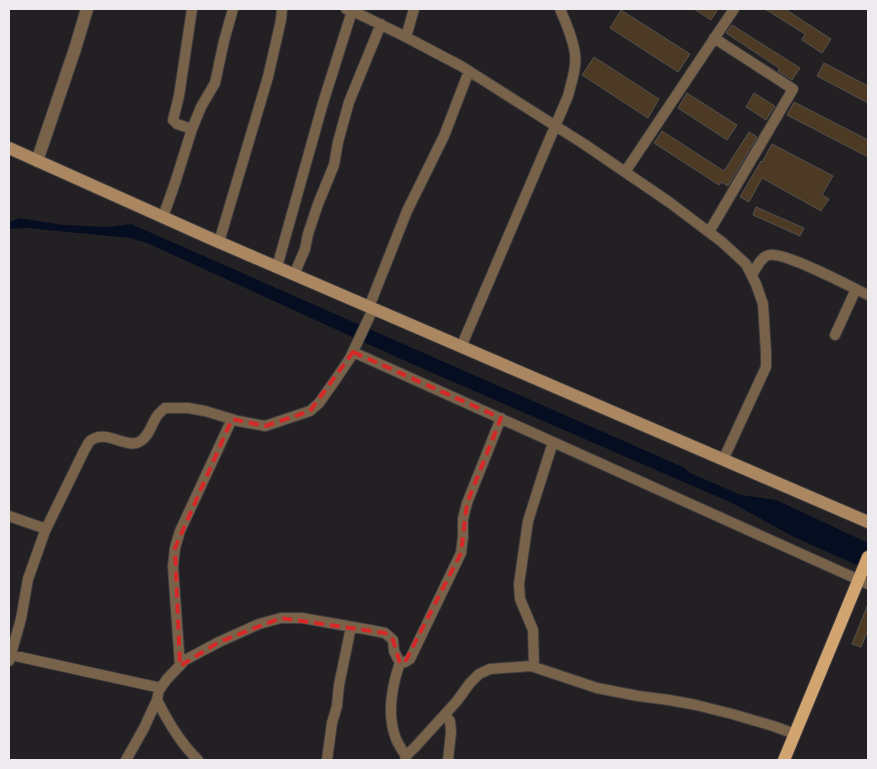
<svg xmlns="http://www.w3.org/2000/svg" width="877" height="769" viewBox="0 0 877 769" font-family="'PT Sans',sans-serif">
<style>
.water{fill:#050e21}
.building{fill:#4d3a25;stroke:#55514d}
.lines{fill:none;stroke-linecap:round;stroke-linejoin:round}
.minor-casing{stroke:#3f3c40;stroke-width:12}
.tertiary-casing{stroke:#3f3c40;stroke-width:14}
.secondary-casing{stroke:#3f3c40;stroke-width:14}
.primary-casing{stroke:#3f3c40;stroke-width:14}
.minor{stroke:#78634a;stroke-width:10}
.tertiary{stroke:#78634a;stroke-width:12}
.secondary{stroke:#aa8760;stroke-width:12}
.primary{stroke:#d1a470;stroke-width:12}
.marked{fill:none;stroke:#d62828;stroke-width:4;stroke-dasharray:10 6;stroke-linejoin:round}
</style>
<rect width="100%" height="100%" fill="#232024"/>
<path class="water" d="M20,218L63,225L108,227L131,224L685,468L690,473L741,495L776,500L868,543V570L794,537L732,503L403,360L147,243L130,238L27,228L9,229V222Z"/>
<path class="building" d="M694,9H718L711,20Z
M765,9H785L831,39L822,53L802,40L805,34Z
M621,10L690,54L678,72L610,28Z
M732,25L800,68L792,80L778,71L779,68L726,33Z
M594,57L659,99L648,118L582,75Z
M824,63L868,86V103L817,76Z
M687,93L737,125L727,140L678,108Z
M754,93L775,106L766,120L746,107Z
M794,102L868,140V157L787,115Z
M662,131L724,171L749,132L757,137L728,186L721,182L719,185L654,143Z
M772,144L833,176L822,195L829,199L821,211L762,178L749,202L740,197L761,161L762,162Z
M756,207L804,228L800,236L753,215Z
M868,604V630L861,647L852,644Z"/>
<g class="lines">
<g class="minor-casing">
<path id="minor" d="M346,9L357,13L402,35L461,66L584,144L669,202L722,242L746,264L756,284L763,304L766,352V367L723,460
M406,37L414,9
M192,129L177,124L173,120L179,96L192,9
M625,172L734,9
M163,217L175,183L192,129L201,107L215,83L224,41L233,9
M709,232L793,89L714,38
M219,242L268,77L281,20L282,9
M277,267L323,103L352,11
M294,275L305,249L308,234L318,204L334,165L338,142L349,102L381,24
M752,275C756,268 761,257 769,255C784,251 851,287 868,295
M369,307L407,211L444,136L469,71
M835,335L856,289
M461,347L568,96C571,83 577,68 575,54C573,38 566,23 560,9
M353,352L868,584
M9,516L46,529
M11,655L161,688
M9,661L21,619L28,579L45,531L84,451C86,448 88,443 90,441C105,428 126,449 139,442C149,437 151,425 157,416C159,413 162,411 165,408H188L205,411L238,421L265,426L310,411L319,403L336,379L350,358L373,309
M400,663L405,662L410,659L461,553L463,537V519L467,503L501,418
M180,666L173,567L175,548L180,531L232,419
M534,667L533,630L520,599L519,584L528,521L553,442
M445,715L450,721L451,732L448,760
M126,760L144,728L157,700
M198,760C180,743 168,722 157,700L159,690L167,679L185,660L219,642L259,624L281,618H302L370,630L385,633L393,640L394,651L400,663C392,685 387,714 395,736C397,743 402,750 406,756
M327,760L332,723L337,706L339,685L351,627
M405,760L406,756L416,746L457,701L470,683L479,674L490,669L531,666L597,688L638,696L669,700L696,705L732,714L773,726L795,734"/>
</g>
<g class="tertiary-casing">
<path id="tertiary" d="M37,161L75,49L87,9"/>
</g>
<g class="secondary-casing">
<path id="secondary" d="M9,148L214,240L868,522"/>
</g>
<g class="primary-casing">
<path id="primary" d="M784,760L868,557"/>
</g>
<use href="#minor" class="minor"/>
<use href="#tertiary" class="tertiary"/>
<use href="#secondary" class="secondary"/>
<use href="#primary" class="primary"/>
</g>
<path class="marked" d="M353,352L501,418L467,503L461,553L405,662L400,663L393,640L385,633L281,618L219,642L180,666L175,548L232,419L265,426L310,411Z"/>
<rect width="877" height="769" fill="none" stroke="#eeebee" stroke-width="20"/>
</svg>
